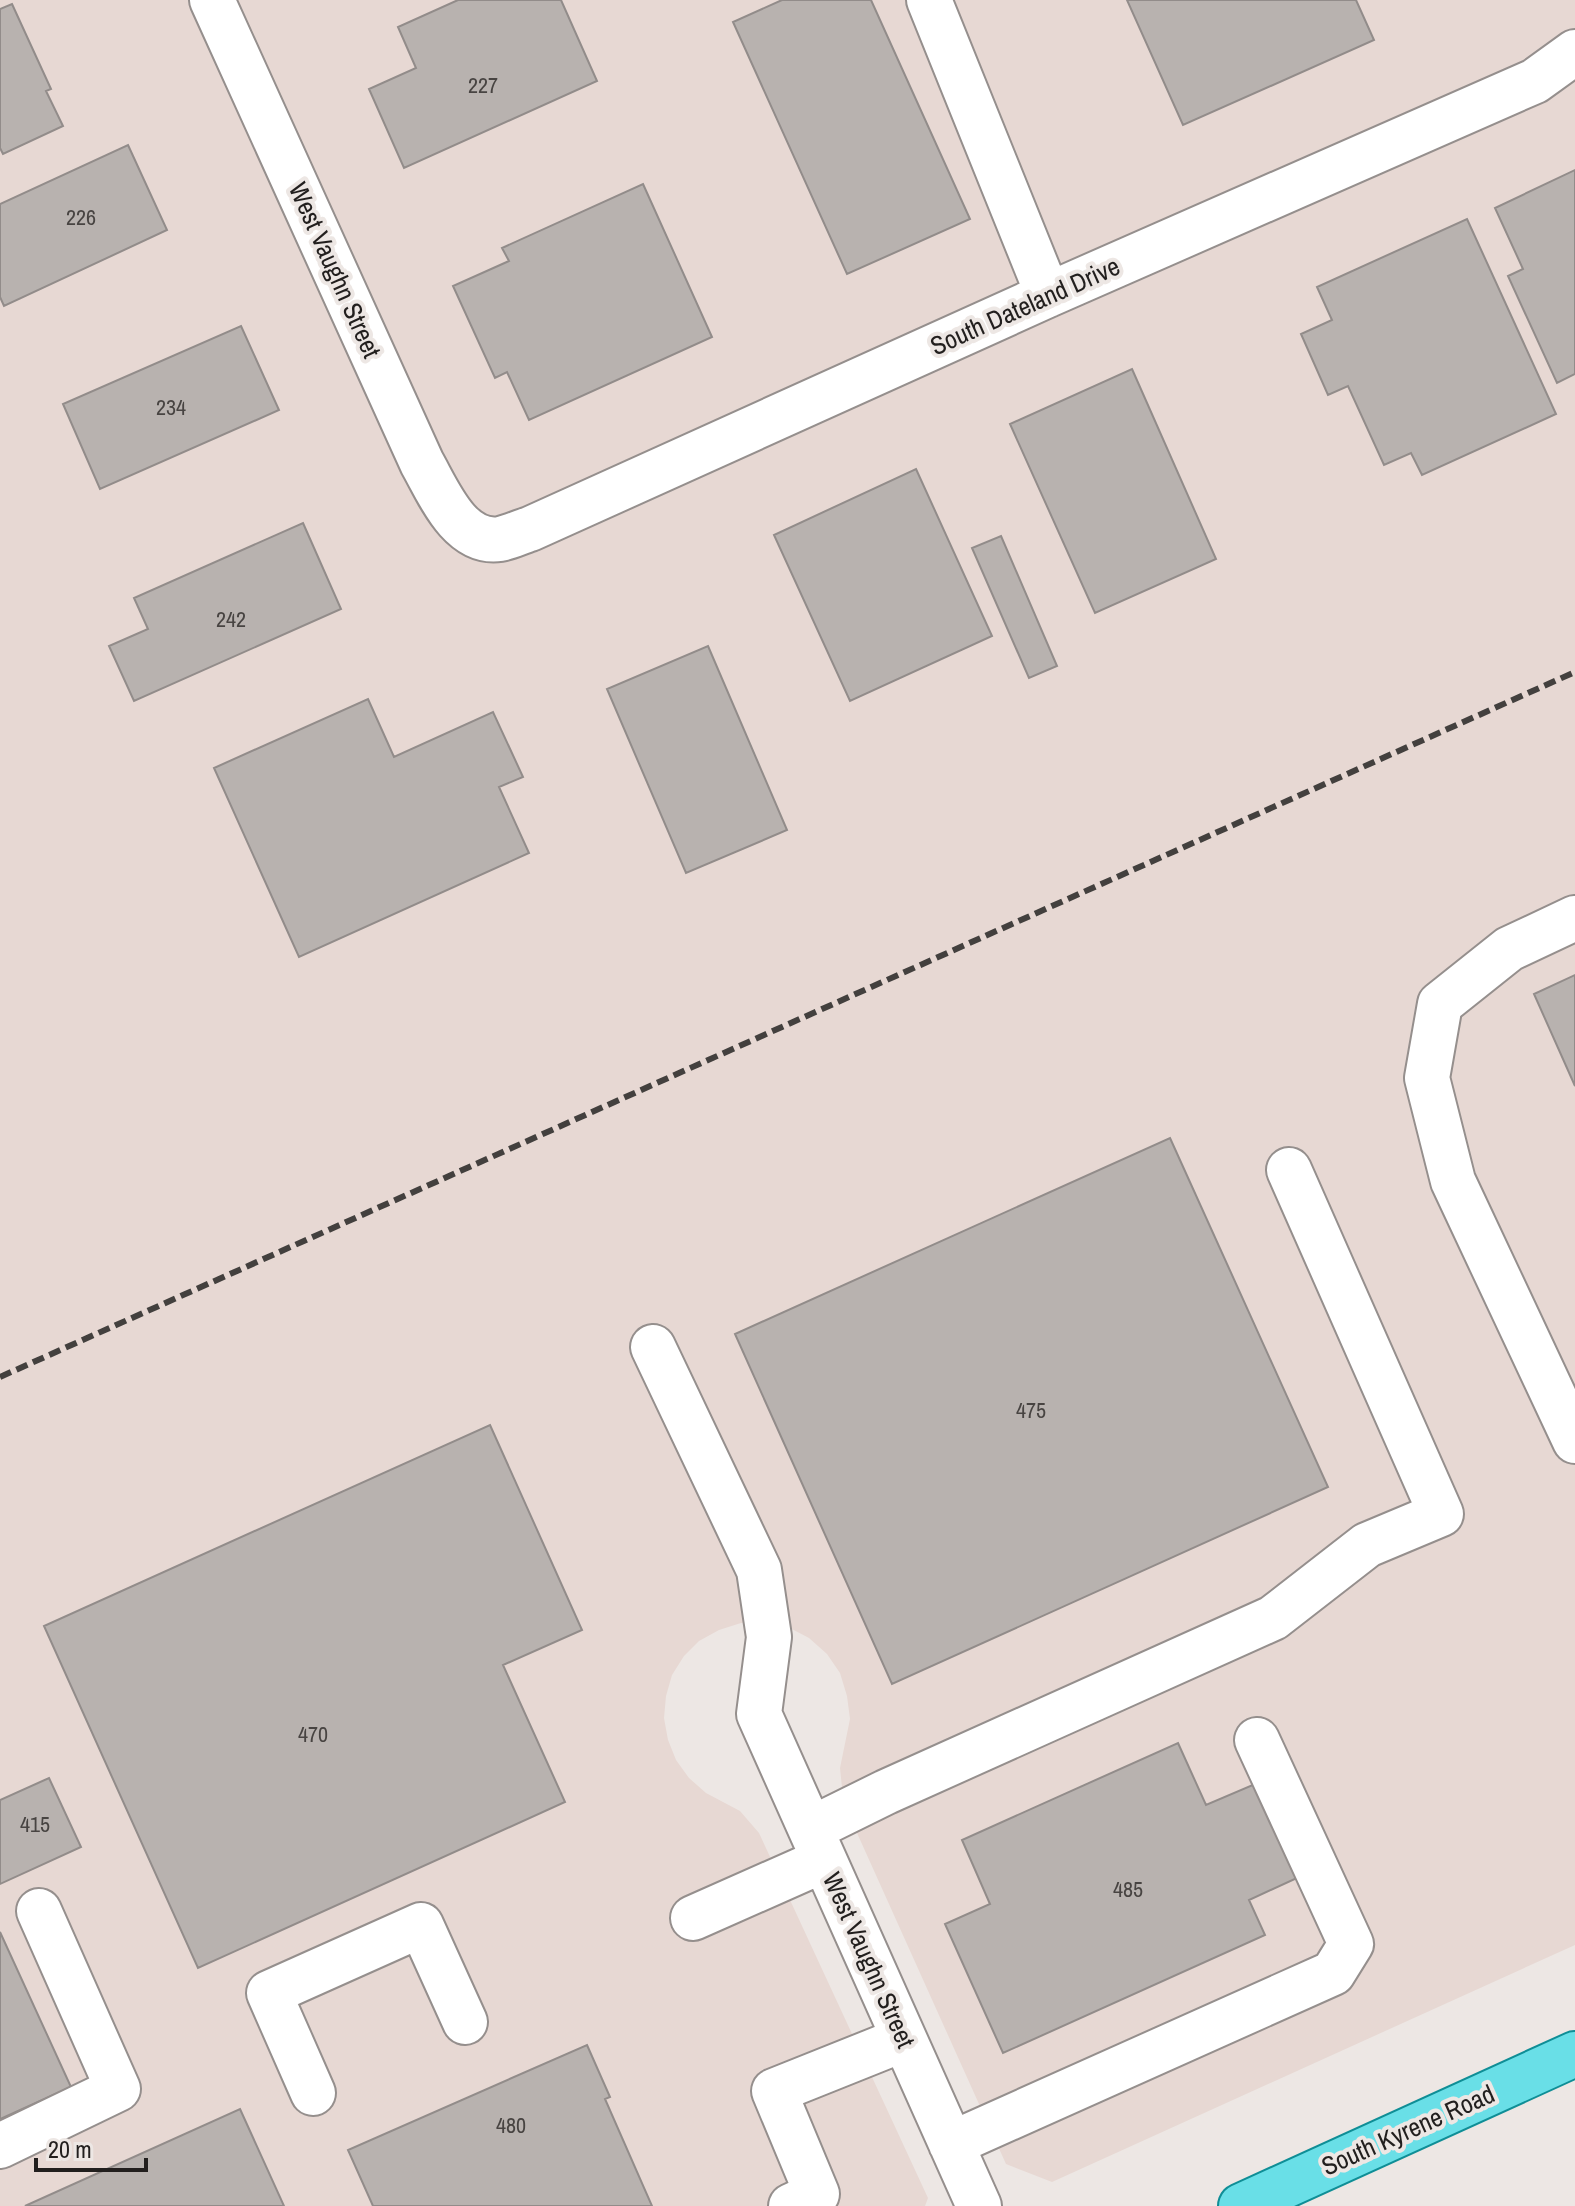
<svg xmlns="http://www.w3.org/2000/svg" width="1575" height="2206" viewBox="0 0 1575 2206" font-family="'Archivo Narrow',sans-serif">
<style>
.built{fill:#e7d8d3}
.building{fill:#b8b2af;stroke:#928c8a;stroke-width:2}
.lines{fill:none;stroke-linecap:round;stroke-linejoin:round}
.minor-casing{stroke:#958f8d;stroke-width:48}
.major-casing{stroke:#0f8e96;stroke-width:48}
.minor{stroke:#fff;stroke-width:44}
.major{stroke:#69dfe7;stroke-width:44}
.rail{stroke:#43403e;stroke-width:6;stroke-dasharray:12 6;stroke-linecap:butt}
.labels{text-anchor:middle;stroke-width:8;stroke-linejoin:round;paint-order:stroke}
.number-label{font-size:22px;fill:#484442}
.street-label{font-size:26px;fill:#221f1e;stroke:#ede7e4}
</style>
<rect width="100%" height="100%" fill="#ede7e4"/>
<path class="built" d="M0,0H1575V1945L1052,2182L1006,2164L848,1813L843,1797L840,1768L850,1719L847,1696L840,1673L827,1654L809,1638L788,1627L765,1622L741,1623L719,1630L699,1641L684,1656L672,1675L666,1696L664,1718L668,1740L676,1760L689,1778L706,1793L740,1811L759,1833L928,2198L925,2206H0Z"/>
<path class="building" d="M458,0H561L597,81L404,168L369,89L416,68L398,27Z
M782,0H871L970,219L847,274L733,22Z
M1127,0H1356L1374,40L1183,125Z
M12,4L51,89L46,91L63,126L3,154L0,148V9Z
M128,145L167,230L4,306L0,297V204Z
M1575,170V374L1557,383L1508,276L1523,269L1495,208Z
M643,184L712,337L529,420L507,372L495,378L453,286L509,261L502,248Z
M1467,219L1556,414L1422,475L1411,453L1384,465L1348,386L1328,395L1301,334L1332,320L1317,287Z
M241,326L279,410L100,489L63,404Z
M1132,369L1216,559L1095,613L1010,424Z
M916,469L992,636L850,701L774,535Z
M303,523L341,609L134,701L109,646L148,629L134,598Z
M1001,536L1057,666L1029,678L972,548Z
M708,646L787,830L686,873L607,689Z
M368,699L394,757L493,712L523,777L499,787L529,853L299,957L214,768Z
M1575,975V1086L1534,994Z
M1170,1138L1328,1487L892,1684L735,1334Z
M490,1425L582,1630L503,1665L565,1802L198,1968L44,1626Z
M1178,1743L1206,1805L1255,1784L1297,1878L1249,1900L1265,1935L1003,2053L945,1924L990,1904L962,1840Z
M49,1778L81,1847L0,1884V1800Z
M0,1932L71,2087L0,2119Z
M587,2045L610,2097L605,2099L652,2206H373L348,2150Z
M240,2109L284,2206H25Z"/>
<g class="lines">
<g class="minor-casing">
<path id="minor" d="M212,0L422,463C438,491 459,545 500,539C510,537 520,532 530,529L1048,295L1535,81L1575,52
M929,0L1048,295
M1575,918L1509,949L1440,1004L1427,1078L1453,1181L1575,1441
M653,1347L759,1570L769,1637L759,1714L979,2206
M811,1829L886,1792L1273,1618L1367,1545L1441,1514L1289,1170
M693,1918L824,1860
M313,2093L269,1993L421,1925L465,2022
M951,2144L1333,1973L1351,1944L1257,1740
M0,2146L118,2089L39,1911
M791,2206L817,2194L774,2091L904,2039"/>
</g>
<g class="major-casing">
<path id="major" d="M1241,2206L1575,2054"/>
</g>
<use href="#minor" class="minor"/>
<use href="#major" class="major"/>
<path class="rail" d="M0,1377L1575,672"/>
</g>
<g class="labels">
<g class="number-label">
<text x="483" y="93">227</text>
<text x="81" y="225">226</text>
<text x="171" y="415">234</text>
<text x="231" y="627">242</text>
<text x="1031" y="1418">475</text>
<text x="313" y="1742">470</text>
<text x="35" y="1832">415</text>
<text x="1128" y="1897">485</text>
<text x="511" y="2133">480</text>
</g>
<g class="street-label">
<text transform="translate(335 270) rotate(66)" y="9">West Vaughn Street</text>
<text transform="translate(1025 306) rotate(-24)" y="9">South Dateland Drive</text>
<text transform="translate(869 1960) rotate(66)" y="9">West Vaughn Street</text>
<text transform="translate(1408 2130) rotate(-24)" y="9">South Kyrene Road</text>
</g>
</g>
<path d="M36 2158v12h110v-12" fill="none" stroke="#221f1e" stroke-width="4"/>
<text x="48" y="2158" font-size="24" fill="#221f1e" stroke="#ede7e4" stroke-width="6" paint-order="stroke">20 m</text>
</svg>
